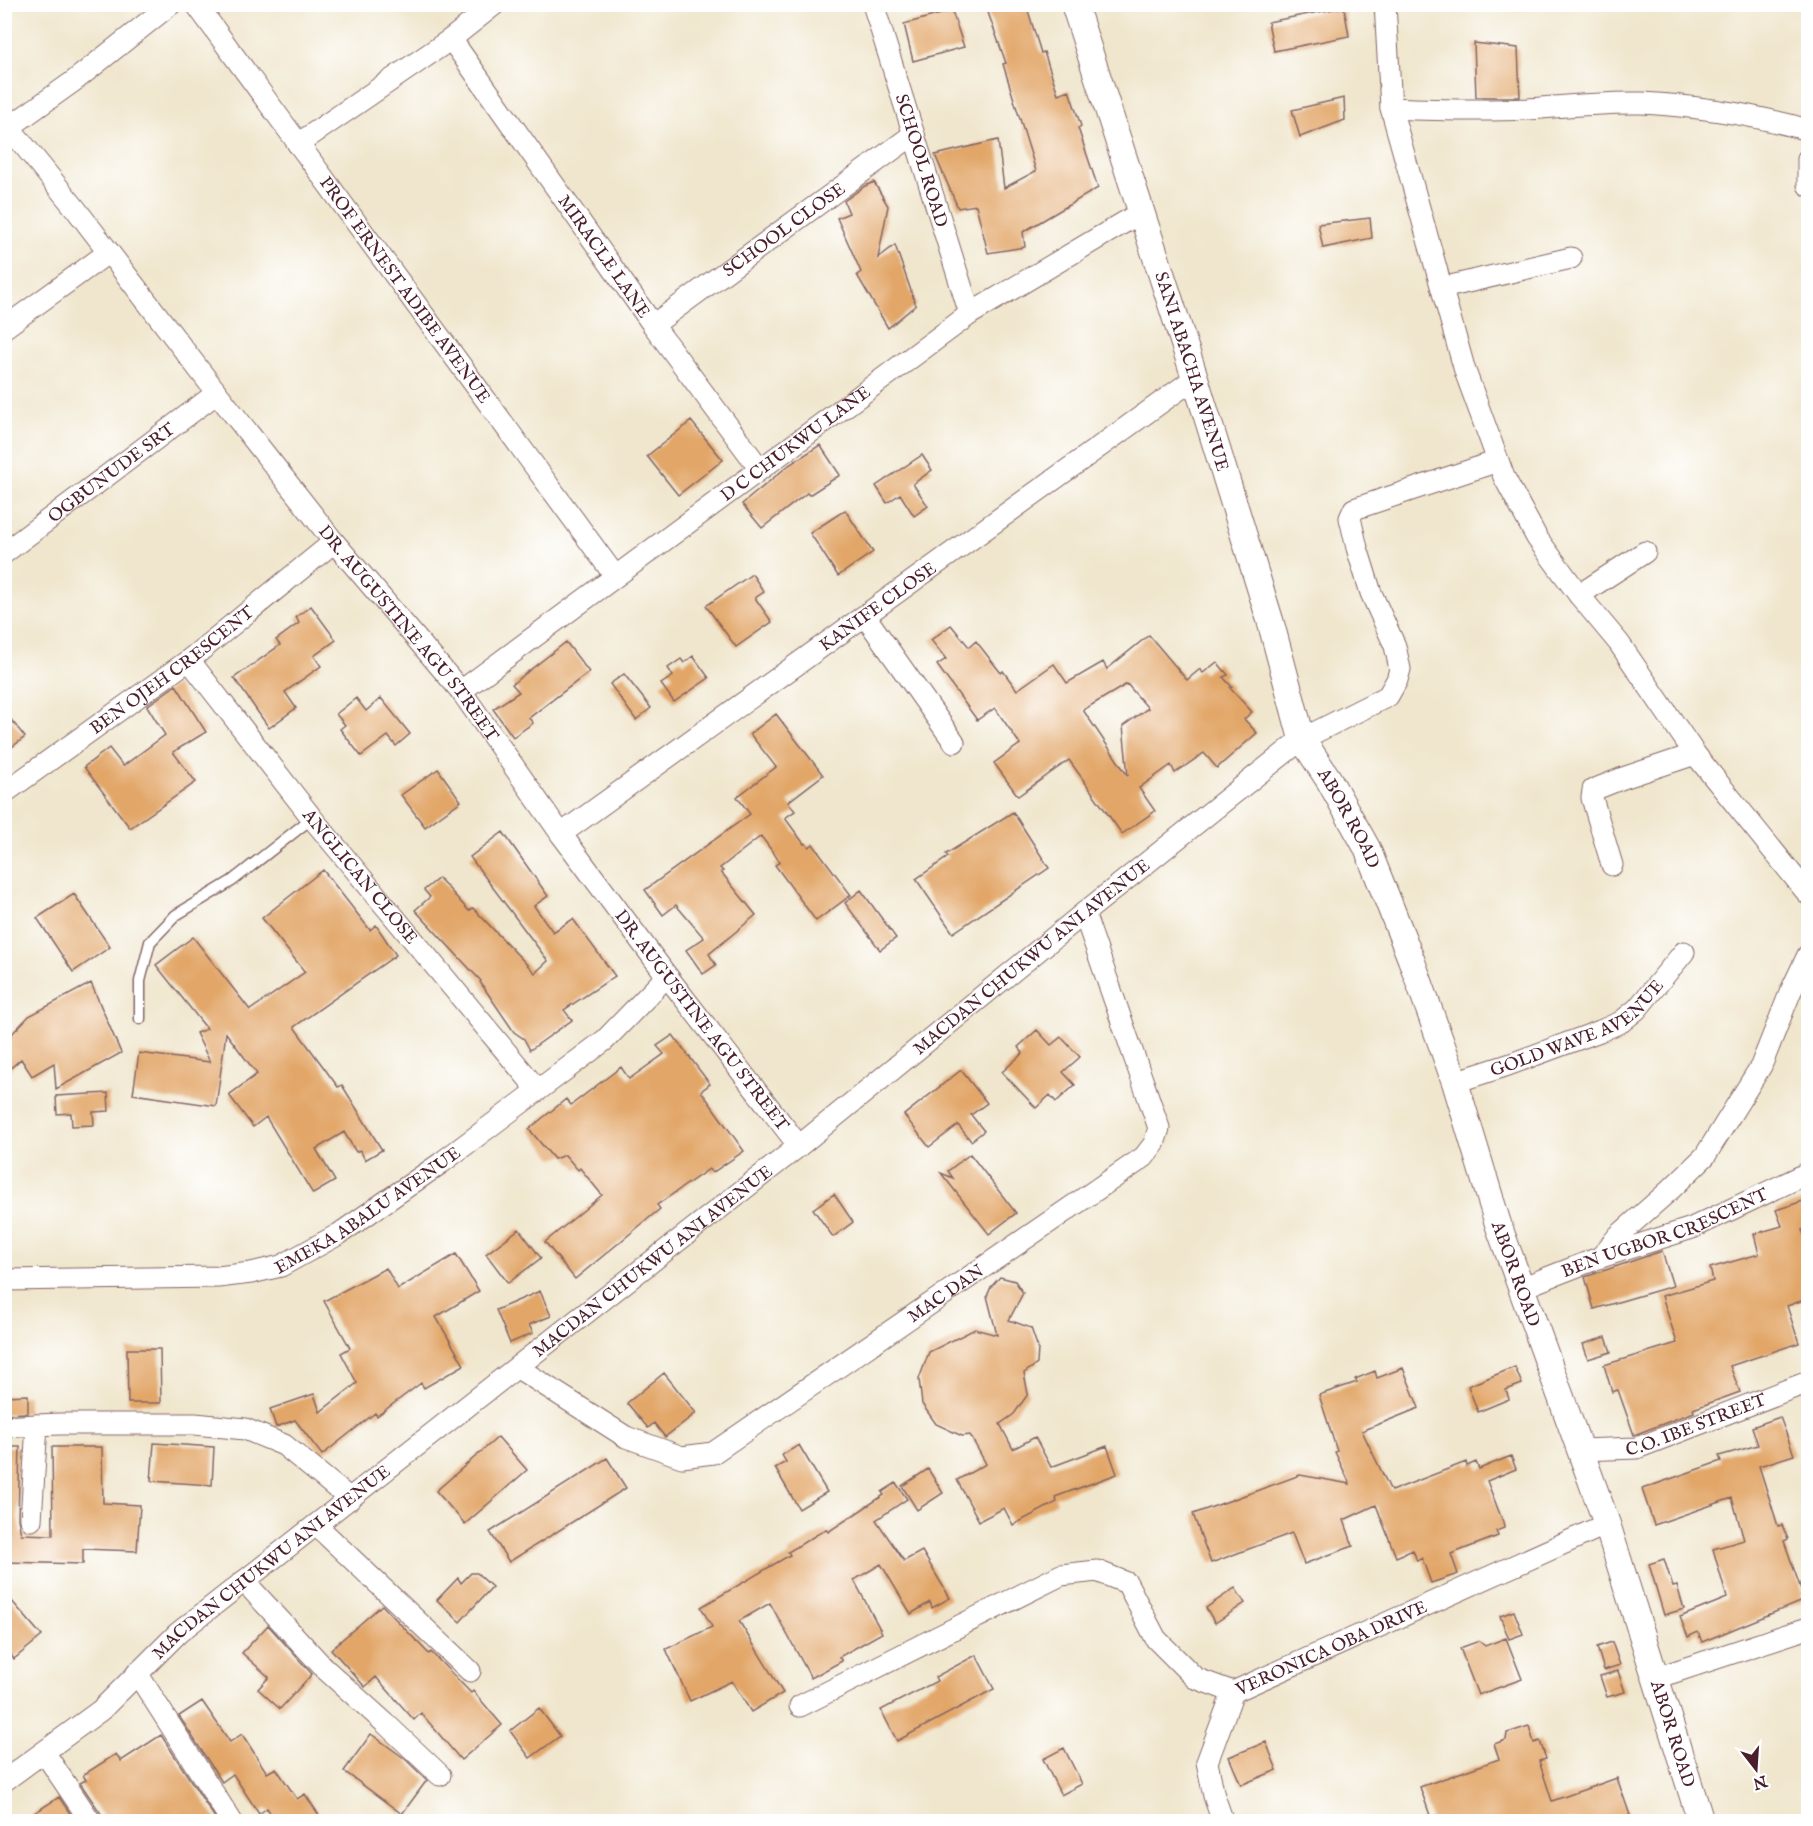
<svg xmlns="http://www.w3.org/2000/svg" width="1813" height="1826" viewBox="0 0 1813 1826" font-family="'IM FELL English',serif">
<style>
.building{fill:#e2a667;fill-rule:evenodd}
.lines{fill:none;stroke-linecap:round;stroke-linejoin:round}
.service-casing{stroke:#846564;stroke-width:13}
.minor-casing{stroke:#846564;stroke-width:23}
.tertiary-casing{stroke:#846564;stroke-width:28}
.service{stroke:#fff;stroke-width:10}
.minor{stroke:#fff;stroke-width:21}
.tertiary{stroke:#fff;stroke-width:26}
.labels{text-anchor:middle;stroke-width:5;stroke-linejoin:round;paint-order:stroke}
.street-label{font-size:18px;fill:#4a1f2b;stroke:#fff}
</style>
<rect width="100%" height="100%" fill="#fff"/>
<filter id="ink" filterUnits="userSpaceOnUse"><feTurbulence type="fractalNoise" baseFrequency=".0167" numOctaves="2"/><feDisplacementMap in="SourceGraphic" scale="12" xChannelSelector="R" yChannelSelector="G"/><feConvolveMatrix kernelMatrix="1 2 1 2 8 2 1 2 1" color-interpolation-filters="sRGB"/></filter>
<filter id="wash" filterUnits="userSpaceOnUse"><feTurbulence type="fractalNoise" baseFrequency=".008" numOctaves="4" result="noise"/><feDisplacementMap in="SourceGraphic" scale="24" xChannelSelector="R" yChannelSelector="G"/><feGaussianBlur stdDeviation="1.35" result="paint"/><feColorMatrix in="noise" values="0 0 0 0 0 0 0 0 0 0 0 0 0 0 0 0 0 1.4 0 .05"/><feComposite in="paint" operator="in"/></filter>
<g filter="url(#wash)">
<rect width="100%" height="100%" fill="#f0e6cd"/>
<g id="blocks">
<path class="building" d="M985,4H1026L1041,53L1044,52L1058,94L1069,90L1081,126L1078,128L1098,188L1023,232L1025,247L988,253L976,205L958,208L935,155L998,140L1004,188L1036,171L1003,64L1006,63Z
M1344,7L1349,36L1274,51L1268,22Z
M952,11L964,47L913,61L904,24Z
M1474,43L1518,48L1520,97H1476Z
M1344,98L1345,120L1300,137L1292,110Z
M874,182L888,206L878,258L895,245L916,305L888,328L857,275L861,272L837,218L849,213L844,201L865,186Z
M1370,218L1372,238L1323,248L1318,224Z
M691,421L723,460L678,495L647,456Z
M820,445L840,475L809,495L807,493L762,528L742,504L789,465Z
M922,455L932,470L913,484L928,506L914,516L900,494L887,503L876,486Z
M845,510L873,552L838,576L810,533Z
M752,574L764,592L755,598L772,622L736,647L706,606Z
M311,606L336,640L314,656L321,666L285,692L296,708L269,728L234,678L280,645L276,640L299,623L296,617Z
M951,625L969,647L976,641L1001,673L1003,671L1017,690L1054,664L1067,683L1103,662L1107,669L1149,635L1187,680L1200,669L1203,673L1217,662L1228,675L1223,677L1232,687L1230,688L1252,712L1244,719L1257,733L1217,768L1204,753L1175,773L1171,765L1139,788L1155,811L1122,834L1069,760L1018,796L994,763L1020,744L995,708L977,720L937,665L946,659L931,640ZM1127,684L1148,708L1123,726L1128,776L1083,710Z
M566,642L589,672L529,718L533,723L513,737L493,709L519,692L512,684Z
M693,656L709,678L674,702L661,684L673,676L668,668L681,659L684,663Z
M624,674L651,708L636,720L610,684Z
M176,685L206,732L173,752L196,782L130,828L84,767L109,748L123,766L165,735L147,706Z
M356,698L366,711L381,698L410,734L396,746L388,736L361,756L340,729L345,725L336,714Z
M4,711L25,737L4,753Z
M776,714L823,775L788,802L795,811L785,818L804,844L805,843L809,847L813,844L851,895L816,921L775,865L780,862L761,836L720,868L723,871L721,872L756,915L709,954L716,965L703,974L686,950L704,938L676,905L663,915L645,890L750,814L737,797L776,767L750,734Z
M438,769L461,801L425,827L401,795Z
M1013,812L1049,868L953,933L916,879L948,857L946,854Z
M503,832L548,896L534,906L553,932L573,919L615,976L564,1010L572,1020L530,1050L524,1039L514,1032L480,982L481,981L415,910L430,897L424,890L439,878L469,911L473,908L535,973L548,961L470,857Z
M323,870L370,930L376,925L396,955L294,1027L338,1087L342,1085L382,1150L365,1160L360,1150L356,1152L344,1132L316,1149L335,1181L313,1194L266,1117L253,1127L229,1095L257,1074L226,1033L216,1106L133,1094L139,1053L210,1062L196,1033L207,1029L156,965L193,937L250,1010L305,972L262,918Z
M861,890L896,938L880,950L845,903Z
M74,894L110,947L73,972L37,918Z
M91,983L121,1053L56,1089L54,1063L32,1076L21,1059L4,1074V1042L29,1016Z
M1037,1030L1051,1045L1061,1037L1080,1057L1063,1072L1075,1085L1056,1102L1050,1095L1036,1108L1002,1072L1023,1053L1018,1047Z
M673,1035L710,1084L701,1091L744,1151L712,1173L709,1169L657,1205L660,1209L575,1279L545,1242L602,1195L580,1168L578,1170L565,1155L554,1159L529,1129L566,1099L571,1105L621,1067L629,1079L664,1054L657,1046Z
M961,1070L987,1103L971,1115L984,1131L971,1141L958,1125L929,1147L904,1115Z
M108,1093L109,1111L93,1112L94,1125L72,1126L71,1113L57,1114L56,1096Z
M970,1154L1016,1213L989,1234L941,1173L953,1178L948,1171Z
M834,1194L853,1222L833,1237L813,1209Z
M1809,1199V1227L1802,1230L1809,1249V1298L1787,1306L1799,1343L1730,1366L1740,1392L1693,1409L1694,1412L1634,1435L1618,1390L1612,1392L1604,1365L1677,1343L1662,1296L1713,1281L1710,1268L1759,1254L1754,1234L1782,1226L1776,1210Z
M519,1229L541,1258L508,1283L486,1254Z
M1662,1251L1673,1286L1594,1309L1585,1277Z
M456,1254L479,1291L436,1317L464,1365L424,1388L421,1383L377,1416L375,1413L322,1455L295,1420L276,1427L270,1409L314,1394L320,1412L357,1383L341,1353L350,1348L324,1301L386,1268L398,1289Z
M1000,1277L1015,1281L1023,1293L1009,1320L1031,1328L1038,1348L1037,1364L1024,1373L1028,1394L1014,1414L1000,1424L1013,1449L1035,1437L1051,1467L1107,1446L1117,1474L1055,1497L1057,1502L1013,1525L1004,1508L979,1521L957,1480L986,1464L970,1435L962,1436L936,1424L922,1404L919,1379L929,1352L975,1329L997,1335L987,1296L991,1287Z
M540,1291L551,1316L529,1325L533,1333L510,1343L496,1310Z
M1606,1337L1611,1352L1588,1359L1583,1344Z
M127,1349H160L161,1403H128Z
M1515,1367L1522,1384L1506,1390L1509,1399L1478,1412L1468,1386Z
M1403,1368L1419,1408L1362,1431L1391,1491L1466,1462L1467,1466L1476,1462L1479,1469L1511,1456L1516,1469L1487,1481L1503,1522L1504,1528L1496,1531L1498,1536L1451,1554L1458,1574L1431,1583L1422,1558L1417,1561L1413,1550L1396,1557L1376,1505L1344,1520L1353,1546L1304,1564L1292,1533L1211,1563L1193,1514L1300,1475L1350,1484L1335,1452L1337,1451L1319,1395L1357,1382L1355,1379L1375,1371L1377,1378Z
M664,1373L696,1413L665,1437L654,1423L648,1428L627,1403Z
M28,1395V1413L4,1414V1396Z
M1780,1417L1794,1455L1759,1466L1778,1526L1782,1525L1788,1539L1784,1541L1803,1595L1801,1596L1802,1601L1702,1642L1698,1632L1688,1637L1680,1617L1727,1598L1713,1549L1744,1540L1732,1498L1654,1525L1642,1489L1721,1461L1719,1456L1758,1445L1752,1427Z
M498,1437L527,1470L465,1524L436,1491Z
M154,1443L214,1447L212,1485L151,1481Z
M799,1445L827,1492L799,1509L775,1468L786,1462L782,1455Z
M4,1447H20L18,1519L21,1534L53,1535L52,1447H102L103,1503L140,1505L137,1551L83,1549V1564L4,1562Z
M607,1458L626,1488L509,1562L490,1532Z
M928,1469L943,1493L917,1510L902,1486Z
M896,1483L907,1499L876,1520L904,1561L922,1551L950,1598L932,1608L930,1602L911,1614L881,1564L854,1580L882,1633L839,1657L842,1661L811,1678L770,1603L739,1621L783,1693L751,1712L732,1681L690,1701L666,1649L712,1627L701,1607L790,1555L788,1552L826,1529L828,1532L884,1495L882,1492Z
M1664,1559L1673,1587L1677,1586L1684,1609L1664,1615L1649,1564Z
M471,1573H477L492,1587L460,1622L437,1600L458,1578L461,1583Z
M1235,1588L1245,1603L1215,1623L1206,1608Z
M4,1592L42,1636L14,1659L4,1647Z
M382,1605L429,1654L431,1652L471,1693L473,1691L502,1725L461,1760L421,1713L414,1720L376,1677L365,1687L331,1649Z
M1514,1611L1523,1634L1509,1639L1500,1616Z
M268,1625L312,1674L280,1709L258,1689L269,1677L242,1653Z
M1506,1638L1522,1679L1478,1695L1460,1648L1479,1641L1485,1646Z
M1612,1642L1620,1665L1604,1670L1597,1647Z
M976,1655L994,1689L897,1741L881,1710L937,1681L935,1677Z
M1618,1671L1625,1692L1607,1697L1600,1676Z
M202,1701L230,1742L242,1734L267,1773L276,1768L297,1799L305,1794L323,1821H276L267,1808L259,1814L233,1774L222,1782L179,1716Z
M539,1708L560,1736L530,1758L510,1731Z
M1529,1726L1534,1743L1540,1741L1546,1759L1539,1761L1552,1801L1617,1778L1632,1821H1432L1420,1787L1499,1759L1494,1744L1506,1740L1507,1733Z
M371,1734L404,1758L427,1780L402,1814L344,1771Z
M161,1735L217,1821H104L102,1815L80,1783L86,1780L83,1775L116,1754L121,1761Z
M1266,1742L1277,1770L1241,1785L1229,1757Z
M1064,1748L1082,1784L1061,1795L1043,1759Z
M59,1797L75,1821H22Z"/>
</g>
</g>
<g filter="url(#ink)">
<use href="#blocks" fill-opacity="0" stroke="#846564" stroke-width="1.5"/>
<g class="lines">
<g class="service-casing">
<path id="service" d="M140,1019V981L150,942L176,915L232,881L312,818"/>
</g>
<g class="minor-casing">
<g id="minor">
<path id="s1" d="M196,4L615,576"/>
<path id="s2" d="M873,4L970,314"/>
<path d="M1385,4L1391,108L1465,371L1504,477L1537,538L1579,595L1619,643L1695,754L1808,894"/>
<path id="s3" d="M451,39L653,325L760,469"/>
<path d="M1391,108C1437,110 1483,111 1528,109C1566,106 1604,102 1642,103C1698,106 1755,115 1808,130"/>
<path id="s4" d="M9,127L75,208L217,393L334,542L461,691L561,834L667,976L799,1146"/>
<path d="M4,131L74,81L171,4"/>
<path d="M298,144L451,39L495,4"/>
<path d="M1808,159V185"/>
<path d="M1442,288L1571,258"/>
<path id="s5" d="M653,325L914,134"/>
<path d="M4,328L109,252"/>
<path id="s6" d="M4,553L217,393"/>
<path d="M1579,595L1645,552"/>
<path d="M865,616L954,742"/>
<path id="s7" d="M189,660L312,818L537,1089"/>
<path id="s8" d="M461,691L970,314L1140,213"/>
<path id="s9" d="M4,793L189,660L334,542"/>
<path id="s10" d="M561,834L1195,378"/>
<path d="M1612,865L1592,798L1593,790L1623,778L1695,754"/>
<path id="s11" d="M1455,1082L1508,1065L1600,1031L1621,1022L1637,1009L1684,952"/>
<path d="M1601,1257L1619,1235L1670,1190L1705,1156L1761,1066L1790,993L1808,955"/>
<path id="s12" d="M4,1280L218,1277L251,1273L281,1266L339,1234L441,1163L605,1040L667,976"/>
<path id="s13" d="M1521,1288L1601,1257L1692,1228L1808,1173"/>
<path id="s14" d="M518,1368L626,1437L682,1457L713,1453L1144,1157L1154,1144L1159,1128L1084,913"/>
<path d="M4,1427L37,1425"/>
<path id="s15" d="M1580,1450L1637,1448L1808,1382"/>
<path d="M31,1520L37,1425L59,1424H195L245,1429L284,1445L350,1499"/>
<path d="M316,1525L470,1671"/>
<path d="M244,1581L325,1669L385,1723L440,1775"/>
<path d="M137,1673L232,1822"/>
<path d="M1656,1678L1808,1628"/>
<path id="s16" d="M800,1706L1061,1575L1097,1571L1127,1583L1156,1639L1195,1678L1233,1692L1607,1524"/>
<path d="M44,1752L91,1822"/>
<path id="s17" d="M4,1781L101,1710L178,1633L799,1146L1084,913L1302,739L1388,696L1397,680L1400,669L1395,646L1371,593L1357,548L1350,518L1354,509L1498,461"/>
<path d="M1223,1822L1214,1796L1207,1762L1233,1692"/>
</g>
</g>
<g class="tertiary-casing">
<g id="tertiary">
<path id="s18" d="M1074,4L1195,378L1270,620L1302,739L1329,780L1367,848L1411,959L1455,1082L1498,1224L1607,1524L1701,1822"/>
</g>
</g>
<use href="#service" class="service"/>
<use href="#minor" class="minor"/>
<use href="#tertiary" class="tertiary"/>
</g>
</g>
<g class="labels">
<g class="street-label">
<text dy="6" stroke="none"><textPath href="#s2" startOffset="164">SCHOOL ROAD</textPath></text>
<text dy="6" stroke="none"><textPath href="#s5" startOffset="162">SCHOOL CLOSE</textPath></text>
<text dy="6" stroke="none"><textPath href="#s3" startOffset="266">MIRACLE LANE</textPath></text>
<text dy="6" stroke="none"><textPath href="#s1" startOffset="354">PROF ERNEST ADIBE AVENUE</textPath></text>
<text dy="6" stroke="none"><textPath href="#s18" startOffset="386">SANI ABACHA AVENUE</textPath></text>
<text dy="6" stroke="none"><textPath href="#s8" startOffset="416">D C CHUKWU LANE</textPath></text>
<text dy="6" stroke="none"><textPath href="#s6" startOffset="134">OGBUNUDE SRT</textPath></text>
<text dy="6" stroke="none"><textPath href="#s10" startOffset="390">KANIFE CLOSE</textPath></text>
<text dy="6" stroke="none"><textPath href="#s4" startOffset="645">DR. AUGUSTINE AGU STREET</textPath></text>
<text dy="6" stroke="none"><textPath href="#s9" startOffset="208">BEN OJEH CRESCENT</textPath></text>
<text dy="6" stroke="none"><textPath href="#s18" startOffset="862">ABOR ROAD</textPath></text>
<text dy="6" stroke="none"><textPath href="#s7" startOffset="276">ANGLICAN CLOSE</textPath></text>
<text dy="6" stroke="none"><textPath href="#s17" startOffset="1318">MACDAN CHUKWU ANI AVENUE</textPath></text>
<text dy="6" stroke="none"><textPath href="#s4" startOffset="1131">DR. AUGUSTINE AGU STREET</textPath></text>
<text dy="6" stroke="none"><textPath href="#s11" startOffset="135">GOLD WAVE AVENUE</textPath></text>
<text dy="6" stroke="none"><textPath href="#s12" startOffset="381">EMEKA ABALU AVENUE</textPath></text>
<text dy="6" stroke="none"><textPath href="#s13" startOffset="154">BEN UGBOR CRESCENT</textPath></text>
<text dy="6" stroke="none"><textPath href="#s17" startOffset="832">MACDAN CHUKWU ANI AVENUE</textPath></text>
<text dy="6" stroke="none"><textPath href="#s18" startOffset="1348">ABOR ROAD</textPath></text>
<text dy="6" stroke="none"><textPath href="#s14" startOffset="501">MAC DAN</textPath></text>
<text dy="6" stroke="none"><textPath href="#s15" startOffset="120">C.O. IBE STREET</textPath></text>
<text dy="6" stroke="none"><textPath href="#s17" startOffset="346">MACDAN CHUKWU ANI AVENUE</textPath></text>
<text dy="6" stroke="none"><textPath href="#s16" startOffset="627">VERONICA OBA DRIVE</textPath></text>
<text dy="6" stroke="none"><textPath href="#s18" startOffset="1834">ABOR ROAD</textPath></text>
</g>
</g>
<rect width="1813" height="1826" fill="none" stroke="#fff" stroke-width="24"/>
<g transform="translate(1756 1769) rotate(163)" stroke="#ffffff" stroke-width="4.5" paint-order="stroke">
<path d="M0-4.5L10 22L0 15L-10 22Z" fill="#4a1f2b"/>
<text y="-9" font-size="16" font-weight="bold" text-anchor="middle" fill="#4a1f2b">N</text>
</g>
</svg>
